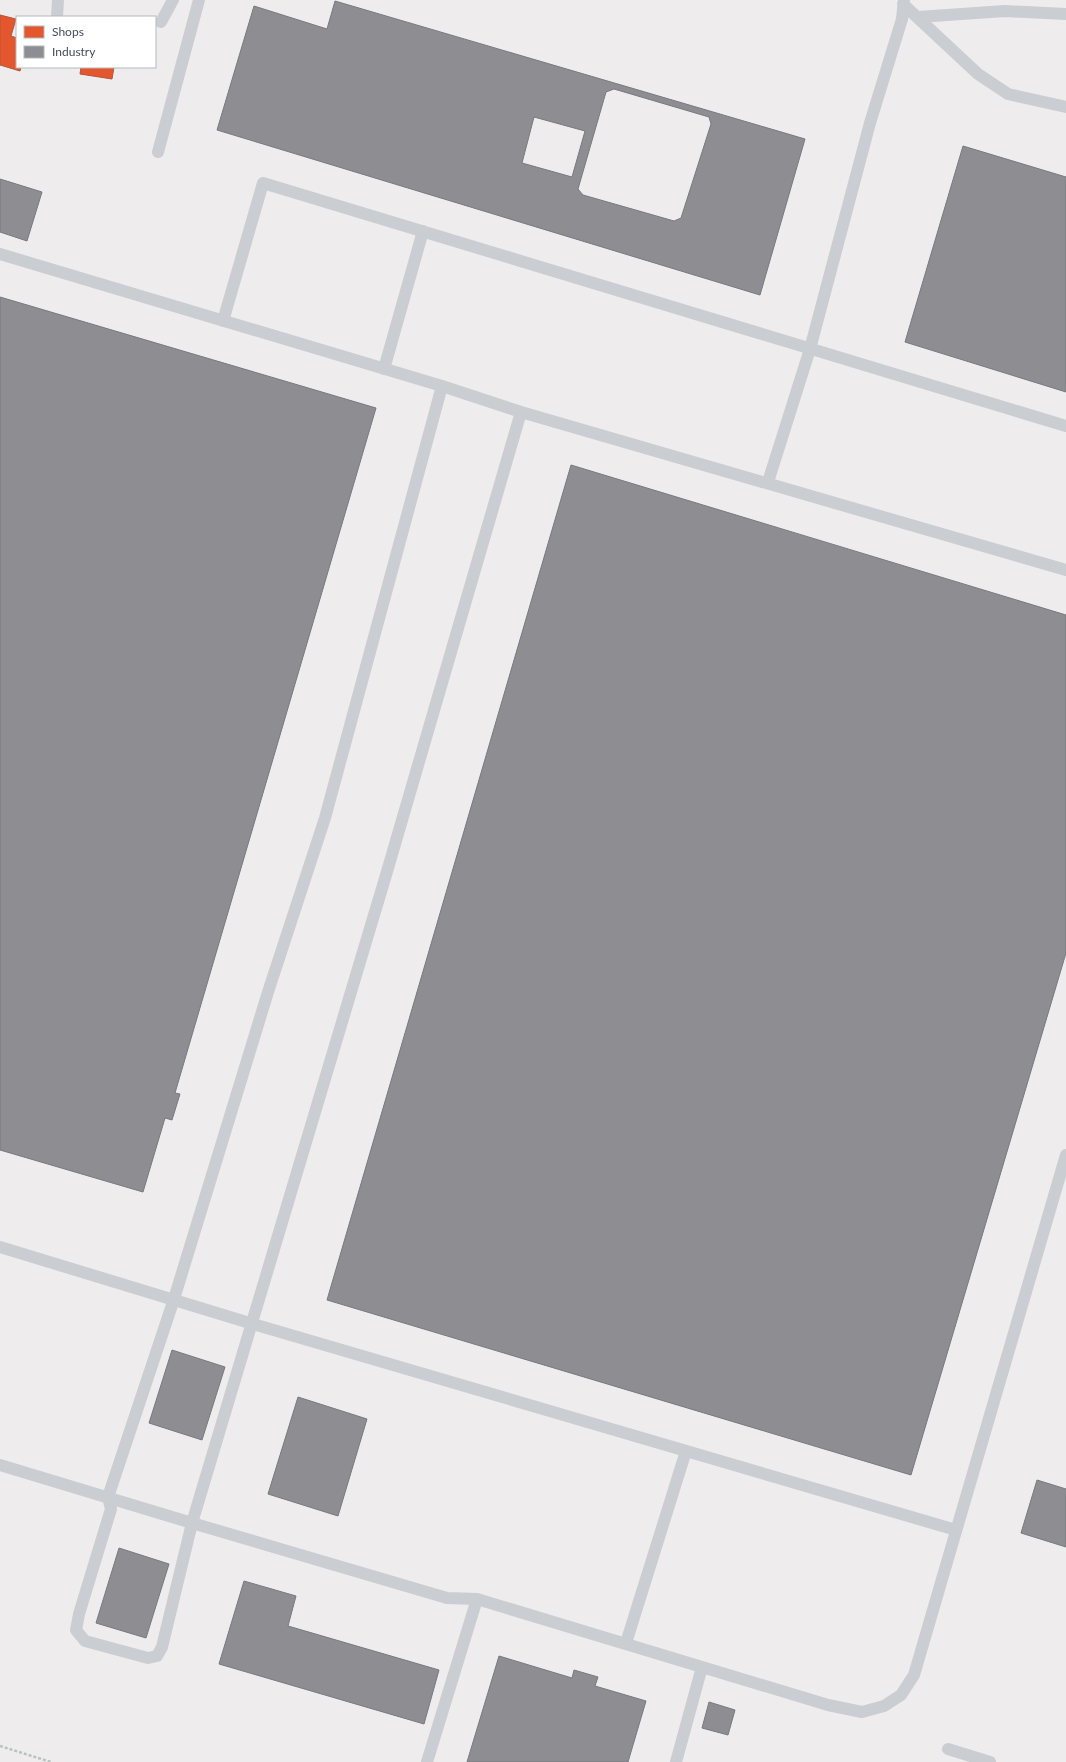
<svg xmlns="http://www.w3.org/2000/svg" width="1066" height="1762" viewBox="0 0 1066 1762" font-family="Lato,sans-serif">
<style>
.shops{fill:#e4572e;stroke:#b3553b}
.industry{fill:#8d8d92;stroke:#767a81;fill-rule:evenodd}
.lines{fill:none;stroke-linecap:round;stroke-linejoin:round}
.path{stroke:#b6c3c0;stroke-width:2.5;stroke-dasharray:3 2;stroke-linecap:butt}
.service{stroke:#cacdd1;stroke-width:12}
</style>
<rect width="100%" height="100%" fill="#eeecec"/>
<path class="shops" d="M0,15L16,19L11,36L17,38V67H21L20,71L0,65Z
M81,67H114L112,79L80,74Z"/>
<path class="industry" d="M335,1L805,139L760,295L217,130L254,6L327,29ZM534,117L585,131L572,177L522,163Z
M614,89L709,117L711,124L681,218L674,221L583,195L578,189L606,92Z
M963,146L1066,177V392L905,342Z
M0,179L42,192L27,241L0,232Z
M0,297L376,408L175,1093L180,1094L172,1120L165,1118L143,1192L0,1150Z
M571,465L1066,615V953L911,1475L327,1300Z
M172,1350L225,1367L202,1440L149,1423Z
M298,1397L367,1419L338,1516L268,1494Z
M1037,1480L1066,1489V1547L1021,1533Z
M119,1548L169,1564L146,1638L96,1623Z
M244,1581L296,1596L288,1626L439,1670L424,1724L219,1664Z
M499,1656L572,1678L574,1670L598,1677L595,1686L646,1701L628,1762H467Z
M709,1702L735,1710L728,1735L702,1728Z"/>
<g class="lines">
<path class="path" d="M0,1746L51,1762"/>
<path class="service" d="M903,4L978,74L1008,94L1066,107
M57,17L58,0
M918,17L1005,11L1066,14
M161,22L173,0
M158,152L199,0
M0,254L442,386L521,412L1066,570
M223,321L263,183L1066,426
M384,369L423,231
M442,386L325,818L268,992L174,1299L108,1497L111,1509L79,1614L76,1630L85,1641L148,1658L157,1656L162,1647L192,1523L386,875L521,412
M768,482L810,349L870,123L902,19L904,0
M0,1247L253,1324L956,1530
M0,1465L192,1523L447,1598L477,1599L828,1705L862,1712L884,1706L901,1695L914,1675L1066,1155
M626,1643L686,1451
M948,1749L990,1762
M427,1762L477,1599
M676,1762L702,1667"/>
</g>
<rect x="16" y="16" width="140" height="52" fill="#ffffff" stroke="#b3b9bd"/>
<rect x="24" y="26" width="20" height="12" fill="#e4572e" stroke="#b3b9bd"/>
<text x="52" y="36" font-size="12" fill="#424f5a">Shops</text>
<rect x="24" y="46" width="20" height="12" fill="#8d8d92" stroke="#b3b9bd"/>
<text x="52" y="56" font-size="12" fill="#424f5a">Industry</text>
</svg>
